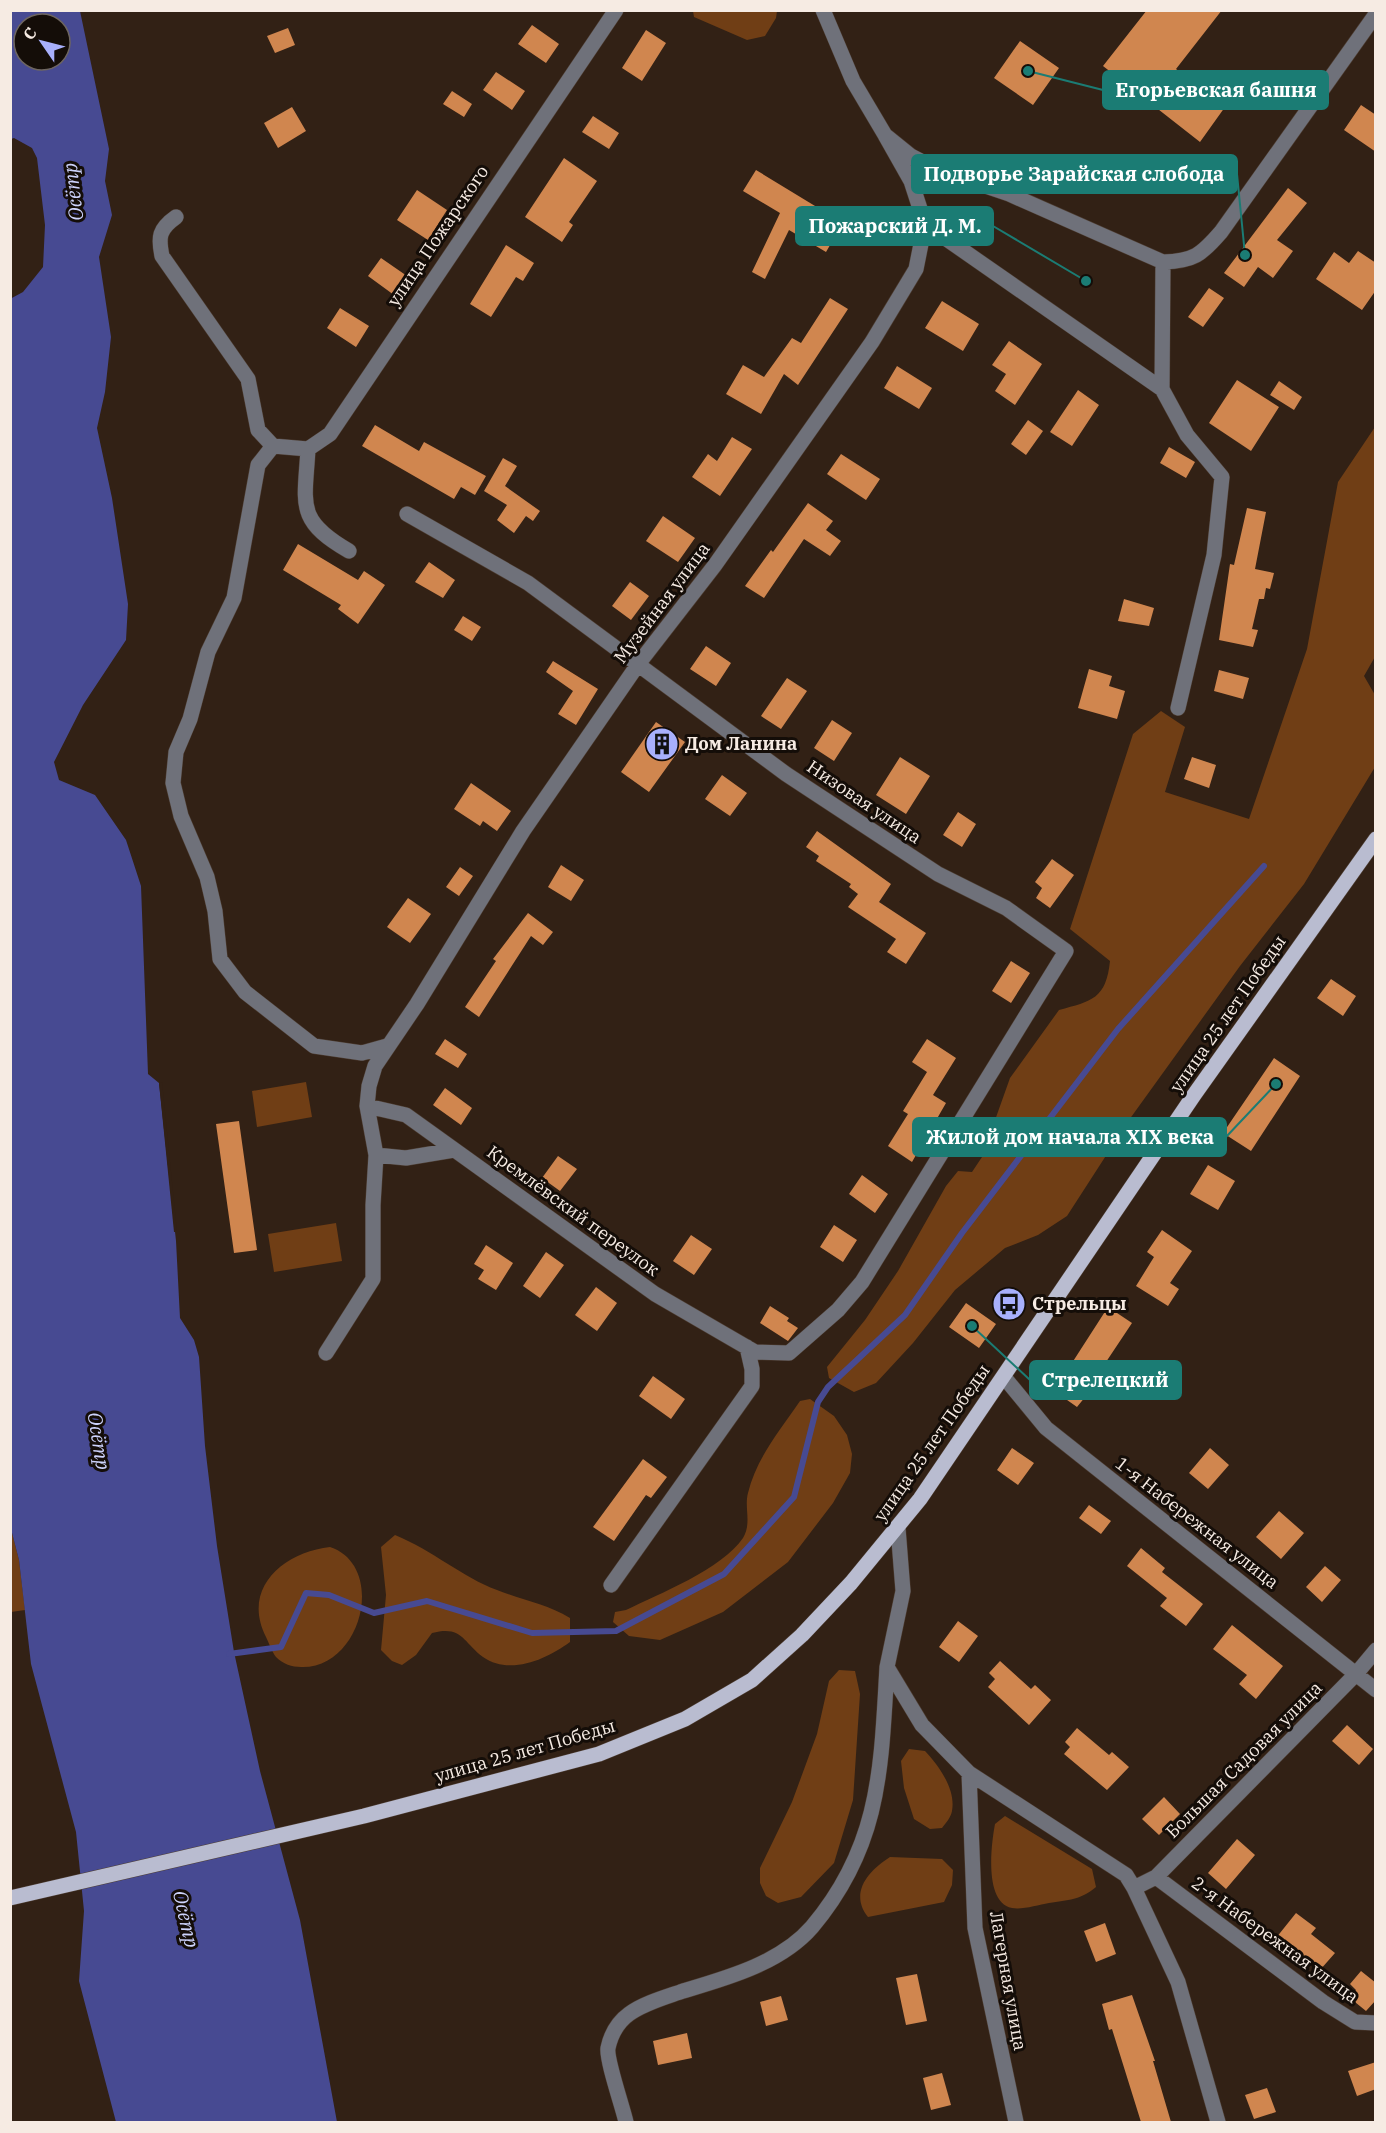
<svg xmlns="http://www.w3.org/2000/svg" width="1386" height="2133" viewBox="0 0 1386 2133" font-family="'IBM Plex Serif',serif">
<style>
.green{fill:#703e15}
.water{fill:#474a92;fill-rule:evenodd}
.pier{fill:#322115}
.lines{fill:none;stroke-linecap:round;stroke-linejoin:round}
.stream{stroke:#474a92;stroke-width:6}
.building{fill:#d0864f}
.minor-casing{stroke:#4d3d32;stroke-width:16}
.major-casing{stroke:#4d3d32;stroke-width:16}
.minor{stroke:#6f717a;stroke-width:15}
.major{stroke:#b9bcd0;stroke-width:15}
.labels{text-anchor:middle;stroke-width:6;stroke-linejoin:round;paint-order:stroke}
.street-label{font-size:18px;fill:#f6ebe3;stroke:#140d08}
.poi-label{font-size:18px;font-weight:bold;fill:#f6ebe3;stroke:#140d08;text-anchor:start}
.water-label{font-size:20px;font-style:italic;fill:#cdd3fc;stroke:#140d08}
.leader{fill:none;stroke:#1b7c74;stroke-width:2}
.callout-dot{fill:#1b7c74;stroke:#140d08;stroke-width:2}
.callout{fill:#1b7c74;stroke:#1b7c74;stroke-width:2}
.callout-label{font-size:20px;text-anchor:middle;font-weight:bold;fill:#fff}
</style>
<rect width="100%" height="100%" fill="#322115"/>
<path class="green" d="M693,11V10L777,11L776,18L765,36L747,40L694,17Z
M1375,427L1376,655L1364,676L1375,695V767L1304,884L1240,966L1129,1120L1067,1216L1038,1235L1005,1248L955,1290L913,1343L876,1383L854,1392L829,1378L827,1367L865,1320L898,1271L946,1186L958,1171L972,1172L986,1151L989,1137L1010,1078L1059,1010C1092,1001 1106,999 1110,961L1070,929L1133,734L1161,711L1185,727L1165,792L1249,819L1307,649L1338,482Z
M306,1082L312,1117L257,1127L252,1091Z
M336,1223L342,1261L274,1272L268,1234Z
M810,1399L834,1416L847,1435L852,1454L850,1473L833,1503L788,1562L723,1612L660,1640L629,1636L613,1622L615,1612L626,1610C659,1594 722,1569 743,1538C752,1523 744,1508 748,1493C756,1459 780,1430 800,1401Z
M10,1525L19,1560L25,1610L11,1612Z
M395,1535C432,1550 462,1577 497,1590C522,1600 547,1604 570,1618V1642C547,1659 510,1676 483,1657C463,1642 462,1625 432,1633L416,1655L402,1665L392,1661L381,1650L386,1595L381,1547Z
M330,1547C387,1566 362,1669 301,1667C292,1667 283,1664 276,1657C272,1652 269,1643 266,1637C241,1588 284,1552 330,1547Z
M839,1670L855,1671L860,1694L853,1800L834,1863L801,1897L778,1903L766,1896L760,1883V1868L792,1802L817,1734L829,1681Z
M909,1749L925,1751C939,1766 956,1789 952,1811C951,1817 946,1823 942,1828L930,1829L914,1819L904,1788L901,1761Z
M1005,1816L1092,1869L1096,1887C1081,1900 1068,1900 1049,1903C1038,1905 1022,1910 1012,1908C984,1903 991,1845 995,1824Z
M890,1857L942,1859L953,1870L952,1885L944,1902L868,1917C849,1893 868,1871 890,1857Z"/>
<path class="water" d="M11,11H80L109,149L105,181L112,215L99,257L111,337L105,392L97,428L112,498L128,604L126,640L83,705L54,762L59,780L95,795L126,840L141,886L148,1074L159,1083L176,1241L180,1318L194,1340L199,1357L205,1446L217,1546L234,1652L260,1771L300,1920L337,2122H116L79,1981L84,1911L76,1832L31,1664L19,1560L10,1525V299L23,292L43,267L45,225L37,158L32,148L14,138L11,139ZM24,24H60V60H24Z"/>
<path class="pier" d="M162,1082L177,1232H174L159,1083Z"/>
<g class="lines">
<path class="stream" d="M229,1654L281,1647L306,1593L329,1595L374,1613L427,1601L532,1633L616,1631L724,1574L794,1497L818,1402L828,1387L905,1315L962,1233L1118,1029L1264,866"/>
</g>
<path class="building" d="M1147,10H1222L1176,69L1225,107L1200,142L1103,66Z
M532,25L559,44L546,63L518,44Z
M288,28L295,45L275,53L267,36Z
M646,30L666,43L642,81L622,68Z
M1020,41L1059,68L1033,105L994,78Z
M496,72L525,91L512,110L483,90Z
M452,91L472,104L464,117L443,104Z
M1361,105L1376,115V152L1344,130Z
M292,107L306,131L278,148L264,123Z
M593,116L619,133L609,149L582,132Z
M1181,155L1196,176L1193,189L1182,194L1175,192L1168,184L1166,158L1175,164Z
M564,158L597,181L569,222L573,225L562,242L525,217Z
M756,170L843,223L826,252L789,230L765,279L752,272L780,213L743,191Z
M1288,188L1307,203L1277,240L1293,251L1273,278L1258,267L1244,287L1224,273Z
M417,190L447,210L428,240L397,220Z
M506,245L534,263L523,281L516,277L491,317L470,304Z
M1358,251L1376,263V290L1362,310L1316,279L1334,252L1349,263Z
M381,258L407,276L394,295L368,276Z
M1209,288L1224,298L1203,327L1188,317Z
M830,298L848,309L798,385L784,374L761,414L726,394L743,365L764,377L792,338L801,343Z
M942,301L979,324L963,351L925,328Z
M340,308L369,326L356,347L327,328Z
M1009,341L1042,364L1015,405L995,391L1006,374L992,365Z
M897,366L932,388L919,409L884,388Z
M1237,380L1279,407L1251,451L1209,423Z
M1279,381L1302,397L1294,410L1270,395Z
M1078,390L1099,405L1072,446L1050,432Z
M1028,420L1043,431L1026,455L1011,444Z
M375,425L419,451L424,442L486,476L475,495L461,487L454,499L362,446Z
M732,437L752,449L720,496L692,477L708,454L717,461Z
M1169,447L1195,462L1186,478L1160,463Z
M841,454L880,479L866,500L827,474Z
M503,458L517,466L505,486L540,511L533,521L526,516L514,533L497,520L507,505L484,491Z
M808,503L833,521L826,530L841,541L830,556L804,539L764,598L745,586L771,550L773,552Z
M1247,508L1266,512L1255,569L1274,573L1270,589L1266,588L1264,599H1259L1252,629L1258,630L1253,647L1219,640L1230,564L1234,565Z
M663,516L695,538L678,562L646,541Z
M298,544L358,580L364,571L385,585L358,624L338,609L341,605L283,570Z
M429,562L455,580L443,598L415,582Z
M630,582L649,596L631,620L612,606Z
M1124,599L1154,608L1149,626L1118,621Z
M463,616L481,627L472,641L454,630Z
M706,646L731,663L716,686L690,669Z
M553,661L598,689L576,725L558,714L573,691L546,672Z
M1089,669L1112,676L1109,686L1125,691L1117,719L1078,708Z
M1219,670L1249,678L1243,699L1214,691Z
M787,678L807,691L781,729L761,716Z
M832,720L852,733L834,761L814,748Z
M656,722L685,742L649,792L621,772Z
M900,757L930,776L906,814L876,795Z
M1192,757L1216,765L1209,788L1184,779Z
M722,775L747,793L730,816L705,799Z
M471,783L511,811L497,831L483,821L480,826L454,809Z
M958,812L976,824L962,847L943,835Z
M817,831L891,884L879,902L926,933L906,964L887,952L896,939L848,907L858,894L849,887L851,884L816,861L819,856L806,847Z
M1052,859L1074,875L1050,908L1036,898L1042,888L1035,882Z
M561,865L584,880L571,901L548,887Z
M460,867L473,876L459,896L446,887Z
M408,898L431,914L410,943L387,927Z
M528,913L553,932L543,945L531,936L479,1017L465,1007L496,961L493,959Z
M1011,961L1030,973L1011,1003L992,991Z
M1331,979L1356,996L1343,1016L1317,998Z
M445,1039L467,1054L458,1068L435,1054Z
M927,1039L956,1058L933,1095L946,1103L912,1162L888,1146L908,1114L903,1111L927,1072L912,1062Z
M1274,1058L1300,1076L1251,1151L1223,1133Z
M445,1088L472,1108L461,1125L433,1105Z
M239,1121L257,1250L234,1253L216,1124Z
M558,1156L577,1169L560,1191L542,1178Z
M1208,1165L1235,1181L1218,1210L1190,1194Z
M862,1175L888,1194L875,1213L849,1194Z
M834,1225L857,1240L843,1262L820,1247Z
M1162,1230L1192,1251L1170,1283L1179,1289L1168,1306L1136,1286L1154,1257L1147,1252Z
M691,1235L712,1249L694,1275L673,1261Z
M486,1245L513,1263L496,1290L478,1279L484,1270L474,1264Z
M546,1252L564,1265L540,1298L523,1286Z
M596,1287L617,1303L597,1331L575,1315Z
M966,1303L996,1324L979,1348L949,1327Z
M770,1306L789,1318L787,1321L798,1328L788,1341L760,1323Z
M1108,1307L1132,1323L1106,1362L1111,1365L1077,1407L1050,1388L1066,1364L1070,1366Z
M653,1376L685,1399L671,1419L639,1396Z
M1012,1448L1034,1463L1018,1485L997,1470Z
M1210,1448L1229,1465L1208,1489L1189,1473Z
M643,1459L667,1477L651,1498L646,1495L614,1541L593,1527Z
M1089,1505L1111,1521L1101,1534L1079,1518Z
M1279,1511L1304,1533L1281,1559L1256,1537Z
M1141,1548L1165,1568L1162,1572L1203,1604L1186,1626L1160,1606L1167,1598L1127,1566Z
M1325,1566L1341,1580L1322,1602L1306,1587Z
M958,1621L978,1636L959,1662L939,1647Z
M1232,1625L1283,1666L1256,1699L1239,1684L1247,1675L1213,1649Z
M1000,1661L1031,1689L1035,1685L1051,1700L1029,1725L988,1687L995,1679L989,1673Z
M1347,1725L1373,1749L1359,1765L1332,1741Z
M1077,1728L1109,1755L1112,1752L1129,1767L1107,1790L1064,1754L1070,1747L1065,1742Z
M1164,1797L1180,1814L1159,1835L1142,1819Z
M1237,1839L1255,1855L1226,1889L1208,1873Z
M1296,1913L1316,1928L1311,1934L1335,1953L1320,1970L1276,1938Z
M1105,1923L1116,1954L1096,1962L1084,1931Z
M1361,1971L1376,1983V2000L1366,2011L1350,1998L1356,1990L1350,1984Z
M917,1974L927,2021L906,2025L896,1978Z
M1132,1995L1155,2061H1153L1171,2122H1141L1112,2029L1109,2030L1102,2004Z
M781,1996L788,2020L766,2026L760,2002Z
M687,2033L692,2058L658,2065L653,2041Z
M1376,2062V2089L1357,2096L1348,2071Z
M942,2073L951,2105L931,2110L923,2078Z
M1267,2088L1276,2112L1254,2119L1245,2095Z"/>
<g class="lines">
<g class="minor-casing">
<path id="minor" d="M823,10L853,81L885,135L911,156L938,170L1009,194L1163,262C1194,261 1201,255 1221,232L1376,14
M176,217C159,229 158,237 162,256L248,379L258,430L273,446
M925,224L1162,389
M1163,262L1162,389L1187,435L1222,477L1214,555L1178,708
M273,446L258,465L234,598L208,652L190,719L176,752L173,783L181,816L207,877L215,911L220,959L245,992L314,1046L362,1053L387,1046
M273,446L308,449L330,434L616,10
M308,449C305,504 295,520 349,551
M367,1106L406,1115L655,1294L755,1352L789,1353L838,1310L862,1282L1066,951L1006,908L938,874L786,774L528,583L407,514
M376,1155L406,1158L454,1150
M326,1353L373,1279V1205L376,1155L367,1106L369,1086L375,1066L417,1004L523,831L639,663L715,565L872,342L916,269L925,224L911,181L885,135
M1004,1377L1046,1428L1376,1690
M898,1528L903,1591L887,1667L922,1725L969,1773L1126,1875L1134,1888L1178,1982L1218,2122
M611,1585L752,1386V1369L747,1347
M969,1773L975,1928L1016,2122
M1156,1877L1323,2002L1355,2022L1376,2023
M1134,1888L1156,1877L1356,1674L1376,1650
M626,2122C623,2108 606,2059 608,2048C611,2034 618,2022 629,2014C644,2003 666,1997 683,1991C727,1978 781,1963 812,1927C881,1845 881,1768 887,1667"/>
</g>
<g class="major-casing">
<path id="major" d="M10,1898L364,1816L599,1754L685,1719L752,1680L802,1635L851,1583L920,1499L1194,1095L1376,839"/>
</g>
<use href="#minor" class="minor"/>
<use href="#major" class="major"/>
</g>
<defs>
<g id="building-disc" transform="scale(1.725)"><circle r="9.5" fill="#a8b0fc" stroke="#140d08"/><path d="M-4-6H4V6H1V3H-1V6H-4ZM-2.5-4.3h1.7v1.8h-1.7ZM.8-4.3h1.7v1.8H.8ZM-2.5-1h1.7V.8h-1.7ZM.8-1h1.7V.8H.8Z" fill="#111"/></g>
<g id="bus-disc" transform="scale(1.725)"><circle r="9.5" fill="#a8b0fc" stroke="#140d08"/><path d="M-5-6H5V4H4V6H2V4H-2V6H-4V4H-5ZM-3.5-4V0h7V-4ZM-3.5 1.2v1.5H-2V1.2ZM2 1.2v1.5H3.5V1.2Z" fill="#111"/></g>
</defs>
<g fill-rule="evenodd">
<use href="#building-disc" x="662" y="744"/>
<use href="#bus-disc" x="1009" y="1304"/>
</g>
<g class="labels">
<g class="street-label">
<text transform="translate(438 236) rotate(-56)" y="6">улица Пожарского</text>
<text transform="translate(662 603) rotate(-53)" y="6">Музейная улица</text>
<text transform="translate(864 802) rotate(34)" y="6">Низовая улица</text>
<text transform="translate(1228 1014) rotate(-55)" y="6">улица 25 лет Победы</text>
<text transform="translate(573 1211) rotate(36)" y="6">Кремлёвский переулок</text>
<text transform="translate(932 1443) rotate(-55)" y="6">улица 25 лет Победы</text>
<text transform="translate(1197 1523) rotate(38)" y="6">1-я Набережная улица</text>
<text transform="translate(525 1751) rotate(-16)" y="6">улица 25 лет Победы</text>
<text transform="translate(1244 1760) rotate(-45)" y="6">Большая Садовая улица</text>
<text transform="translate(1275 1940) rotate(36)" y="6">2-я Набережная улица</text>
<text transform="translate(1008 1981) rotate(80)" y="6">Лагерная улица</text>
</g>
<g class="poi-label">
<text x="685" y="750">Дом Ланина</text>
<text x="1032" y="1310">Стрельцы</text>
</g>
<g class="water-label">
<text transform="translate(73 192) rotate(-97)" y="7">Осётр</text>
<text transform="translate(99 1441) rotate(81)" y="7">Осётр</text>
<text transform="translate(186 1919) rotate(77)" y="7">Осётр</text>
</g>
</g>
<path class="leader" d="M1028 71L1103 90M1245 255L1237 174M1086 281L993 226M1276 1084L1226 1137M972 1326L1030 1380"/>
<g class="callout-dot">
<circle cx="1028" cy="71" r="6"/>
<circle cx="1245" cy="255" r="6"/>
<circle cx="1086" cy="281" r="6"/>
<circle cx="1276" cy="1084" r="6"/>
<circle cx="972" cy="1326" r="6"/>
</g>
<g class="callout">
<rect x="1103" y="71" width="225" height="38" rx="6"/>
<rect x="912" y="155" width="325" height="38" rx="6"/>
<rect x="796" y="207" width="197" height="38" rx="6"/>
<rect x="913" y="1118" width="313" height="38" rx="6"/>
<rect x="1030" y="1361" width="151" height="38" rx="6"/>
</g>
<g class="callout-label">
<text x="1216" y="97">Егорьевская башня</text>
<text x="1074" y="181">Подворье Зарайская слобода</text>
<text x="895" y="233">Пожарский Д. М.</text>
<text x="1070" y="1144">Жилой дом начала XIX века</text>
<text x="1105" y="1387">Стрелецкий</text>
</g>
<rect width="1386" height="2133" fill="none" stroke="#f6ebe3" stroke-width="24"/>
<g transform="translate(42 42) rotate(305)"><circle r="28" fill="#140d08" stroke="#6e6660" stroke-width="1.5"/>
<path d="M0-4.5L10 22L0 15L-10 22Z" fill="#a8b0fc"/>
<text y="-9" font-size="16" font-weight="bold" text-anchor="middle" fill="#f6ebe3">С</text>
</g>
</svg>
